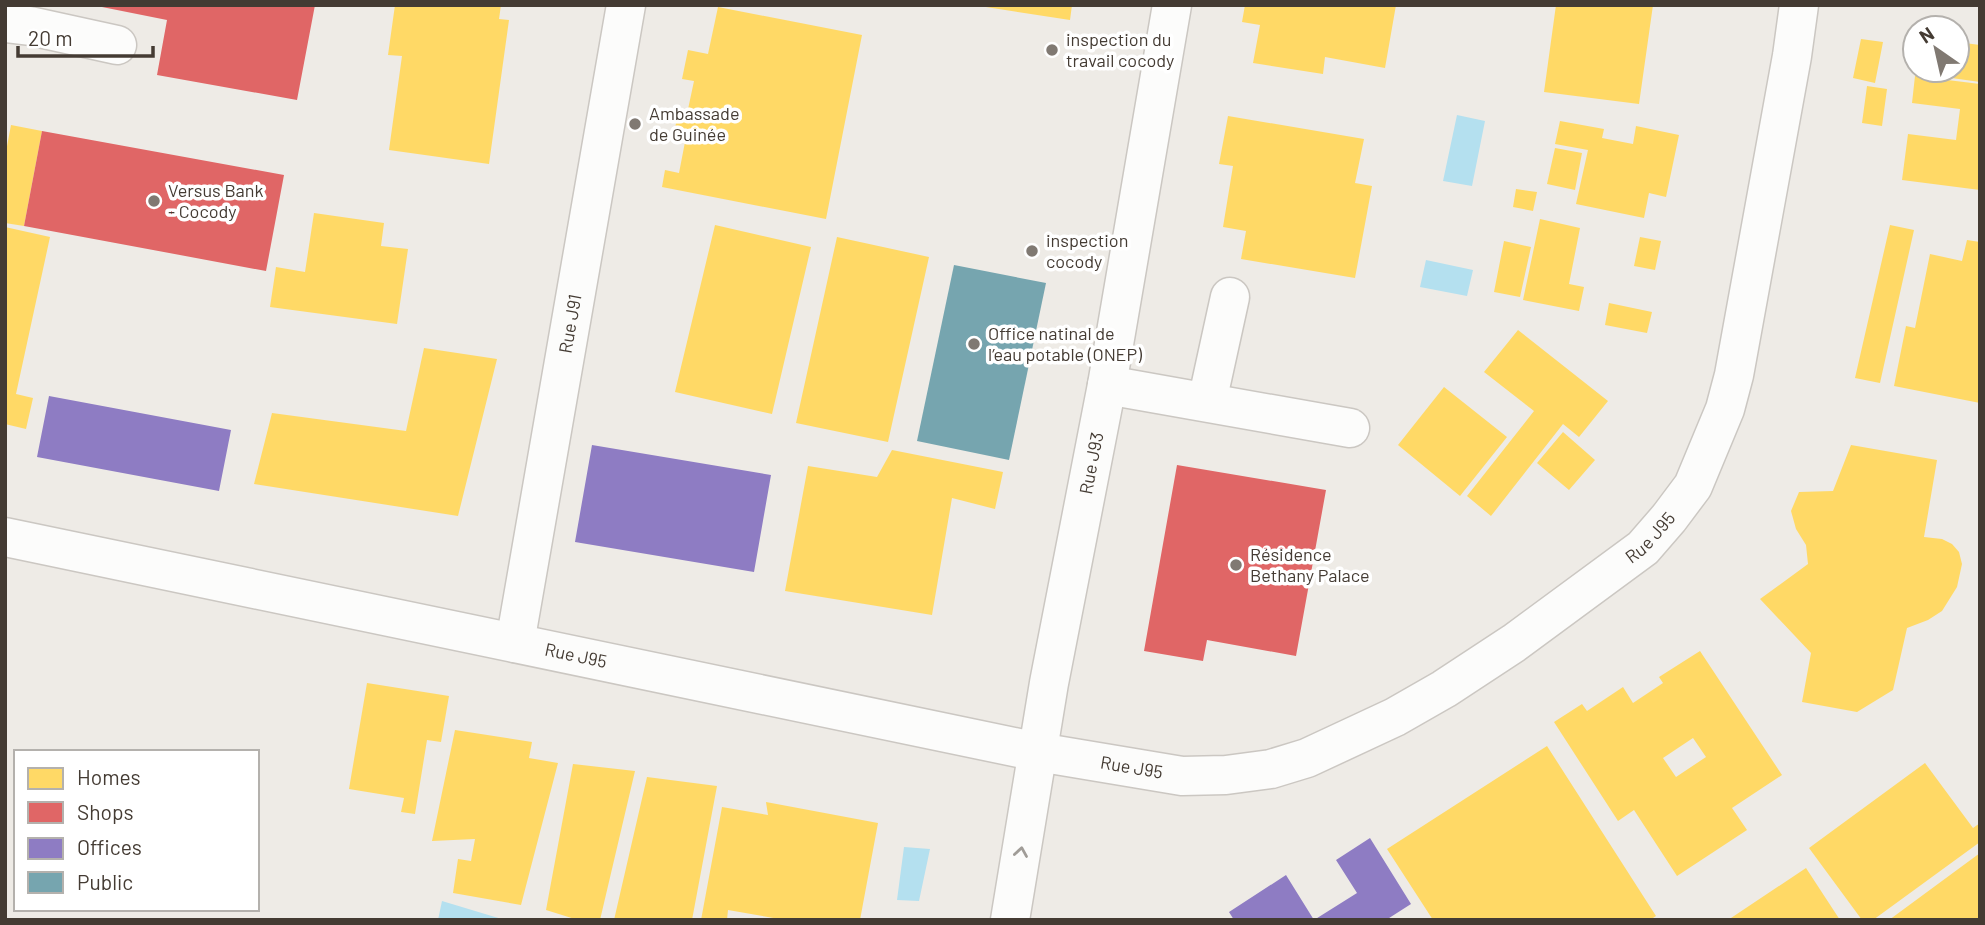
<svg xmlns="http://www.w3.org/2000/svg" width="1985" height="925" viewBox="0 0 1985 925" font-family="Barlow,sans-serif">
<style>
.water{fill:#b4e0ef}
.homes{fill:#ffd966;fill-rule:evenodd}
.shops{fill:#e06666}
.offices{fill:#8e7cc3}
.public{fill:#76a5af}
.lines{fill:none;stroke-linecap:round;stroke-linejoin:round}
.minor-casing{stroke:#cbc7c2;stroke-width:41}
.minor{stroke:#fcfcfb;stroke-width:38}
.oneway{stroke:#a09c97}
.poi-dot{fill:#807972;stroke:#fff;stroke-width:2.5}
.labels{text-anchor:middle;stroke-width:7;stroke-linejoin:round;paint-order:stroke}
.poi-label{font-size:18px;fill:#443b33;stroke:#fff;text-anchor:start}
.street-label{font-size:18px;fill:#443b33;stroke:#fff}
</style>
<rect width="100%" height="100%" fill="#eeebe6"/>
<path class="water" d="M1457,115L1485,121L1472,186L1443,181Z
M1426,260L1473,270L1467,296L1420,287Z
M904,847L930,849L919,901L897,900Z
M442,901L505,920H438Z"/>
<path class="homes" d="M395,5H501L499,19L509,20L489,164L389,150L402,56L388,55Z
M973,5H1072L1070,20Z
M1245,5H1396L1385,68L1325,57L1323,74L1253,63L1260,25L1242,22Z
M1556,5H1653L1639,104L1544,92Z
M718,7L862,35L826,219L662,187L665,170L679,173L685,142L673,140L678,112L687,114L694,81L682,79L688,50L708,54Z
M1861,39L1883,42L1875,83L1853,78Z
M1957,42L1980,45V82L1916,73L1917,70H1957Z
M1915,76L1980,84V190L1902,180L1908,134L1956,140L1960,109L1912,103Z
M1867,86L1887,89L1882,126L1862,123Z
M1228,116L1364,139L1355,183L1372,186L1355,278L1241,259L1246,231L1223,227L1233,166L1219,164Z
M1560,121L1604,129L1602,138L1633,144L1636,126L1679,135L1666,197L1649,193L1644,218L1576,204L1588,150L1555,144Z
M11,125L42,131L24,226L5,223V157Z
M1555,148L1582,153L1575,190L1547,184Z
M1516,189L1537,192L1533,211L1513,207Z
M314,213L384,223L381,246L408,249L397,324L270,307L276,267L305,272Z
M1540,219L1580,228L1569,284L1584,287L1579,311L1523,300Z
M715,225L811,247L772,414L675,392Z
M1890,225L1914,230L1880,383L1855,378Z
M5,227L50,237L16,394L33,398L26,429L5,424Z
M837,237L929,257L888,442L796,423Z
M1640,237L1661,241L1655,270L1634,266Z
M1967,240L1980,242V403L1894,386L1906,326L1915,328L1930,254L1962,261Z
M1504,241L1531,247L1520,297L1494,292Z
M1609,303L1652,312L1647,333L1605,325Z
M1518,330L1608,401L1579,437L1563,424L1491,516L1467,496L1534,411L1484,372Z
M424,348L497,359L458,516L254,484L272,413L406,431Z
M1444,387L1507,437L1460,496L1398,445Z
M1563,432L1595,460L1569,490L1537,463Z
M1851,445L1937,460L1924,537L1942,539L1952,544L1959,552L1962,564L1957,587L1942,611L1928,620L1907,628L1893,690L1857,712L1802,702L1811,653L1760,599L1808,564L1806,545L1796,529L1791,511L1799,492L1833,491Z
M892,450L1003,472L995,509L952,498L932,615L785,591L808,466L877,477Z
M1700,651L1782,775L1732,808L1747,830L1677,876L1634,810L1618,821L1554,722L1582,704L1587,711L1623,687L1633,703L1663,683L1659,677ZM1693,738L1706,757L1676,777L1663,758Z
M367,683L449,696L441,742L427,740L415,814L401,812L404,798L349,789Z
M455,730L532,742L529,758L558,763L521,905L453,893L458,859L471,861L475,839L432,841Z
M1547,746L1656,916L1650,920H1433L1387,849Z
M1925,763L1973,828L1980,823V842L1873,920H1862L1809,848Z
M573,764L635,771L600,920H578L546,910Z
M647,777L717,786L692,920H614Z
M766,802L878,823L860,920H785L728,910L727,920H701L722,807L768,815Z
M1980,853V920H1889Z
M1806,868L1840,920H1728Z"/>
<path class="shops" d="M92,5H315L297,100L157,75L167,20Z
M42,131L284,175L266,271L24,226Z
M1177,465L1326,490L1296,656L1207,640L1203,661L1144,651Z"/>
<path class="offices" d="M49,396L231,430L219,491L37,457Z
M592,445L771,475L754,572L575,542Z
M1370,838L1411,904L1386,920H1234L1229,912L1286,875L1314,920L1357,893L1336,860Z"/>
<path class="public" d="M954,265L1046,283L1009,460L917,441Z"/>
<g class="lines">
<g class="minor-casing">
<g id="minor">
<path d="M5,23L30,26L117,45"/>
<path d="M1107,385L1350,428"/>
<path d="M1207,402L1230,297"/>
<path id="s1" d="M5,537L1038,752L1182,776L1226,775L1271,769L1307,758L1395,717L1444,689L1514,643L1643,548L1669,518L1693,486L1725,409L1734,375L1792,56L1799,5"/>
<path id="s2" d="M515,643L626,5"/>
<path id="s3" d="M1010,920L1049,683L1107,385L1172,5"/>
</g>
</g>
<use href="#minor" class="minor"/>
</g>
<defs><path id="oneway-chevron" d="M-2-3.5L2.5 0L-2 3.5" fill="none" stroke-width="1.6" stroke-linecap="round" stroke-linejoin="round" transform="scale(1.75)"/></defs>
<use class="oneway" href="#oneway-chevron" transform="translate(1021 852) rotate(-81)"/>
<g class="poi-dot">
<circle cx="1052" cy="50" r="7"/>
<circle cx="635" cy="124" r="7"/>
<circle cx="154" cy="201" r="7"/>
<circle cx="1032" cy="251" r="7"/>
<circle cx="974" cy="344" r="7"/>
<circle cx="1236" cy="565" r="7"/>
</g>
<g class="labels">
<g class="poi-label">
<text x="1066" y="46">inspection du<tspan x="1066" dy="21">travail cocody</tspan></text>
<text x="649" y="120">Ambassade<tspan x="649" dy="21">de Guinée</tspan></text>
<text x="168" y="197">Versus Bank<tspan x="168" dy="21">- Cocody</tspan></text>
<text x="1046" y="247">inspection<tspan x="1046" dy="21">cocody</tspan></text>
<text x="988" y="340">Office natinal de<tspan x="988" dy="21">l’eau potable (ONEP)</tspan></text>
<text x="1250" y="561">Résidence<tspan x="1250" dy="21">Bethany Palace</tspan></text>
</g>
<g class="street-label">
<text dy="6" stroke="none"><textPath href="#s2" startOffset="324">Rue J91</textPath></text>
<text dy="6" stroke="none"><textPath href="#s3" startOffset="464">Rue J93</textPath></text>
<text dy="6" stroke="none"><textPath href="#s1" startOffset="1738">Rue J95</textPath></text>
<text dy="6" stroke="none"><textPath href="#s1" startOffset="583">Rue J95</textPath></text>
<text dy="6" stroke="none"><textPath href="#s1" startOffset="1150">Rue J95</textPath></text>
</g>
</g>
<rect width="1985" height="925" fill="none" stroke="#443b33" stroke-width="14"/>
<rect x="14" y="750" width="245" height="161" fill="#ffffff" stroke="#b4b1ad" stroke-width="2"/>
<rect x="28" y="768" width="35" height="21" fill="#ffd966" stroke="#b4b1ad" stroke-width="2"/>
<text x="77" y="785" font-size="21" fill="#443b33">Homes</text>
<rect x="28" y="802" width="35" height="21" fill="#e06666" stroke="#b4b1ad" stroke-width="2"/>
<text x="77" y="820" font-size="21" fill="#443b33">Shops</text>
<rect x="28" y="838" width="35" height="21" fill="#8e7cc3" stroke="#b4b1ad" stroke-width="2"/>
<text x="77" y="855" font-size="21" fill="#443b33">Offices</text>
<rect x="28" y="872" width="35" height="21" fill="#76a5af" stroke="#b4b1ad" stroke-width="2"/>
<text x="77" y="890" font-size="21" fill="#443b33">Public</text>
<g transform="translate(1936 49) rotate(326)"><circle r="33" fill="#ffffff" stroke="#b4b1ad" stroke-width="2"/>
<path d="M0-5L12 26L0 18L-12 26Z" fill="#807972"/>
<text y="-10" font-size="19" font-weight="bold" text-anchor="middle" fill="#443b33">N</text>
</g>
<path d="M18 46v10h135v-10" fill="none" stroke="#443b33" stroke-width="3.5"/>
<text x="28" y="46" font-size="21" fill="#443b33" stroke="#ffffff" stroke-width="5" paint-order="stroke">20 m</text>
</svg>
